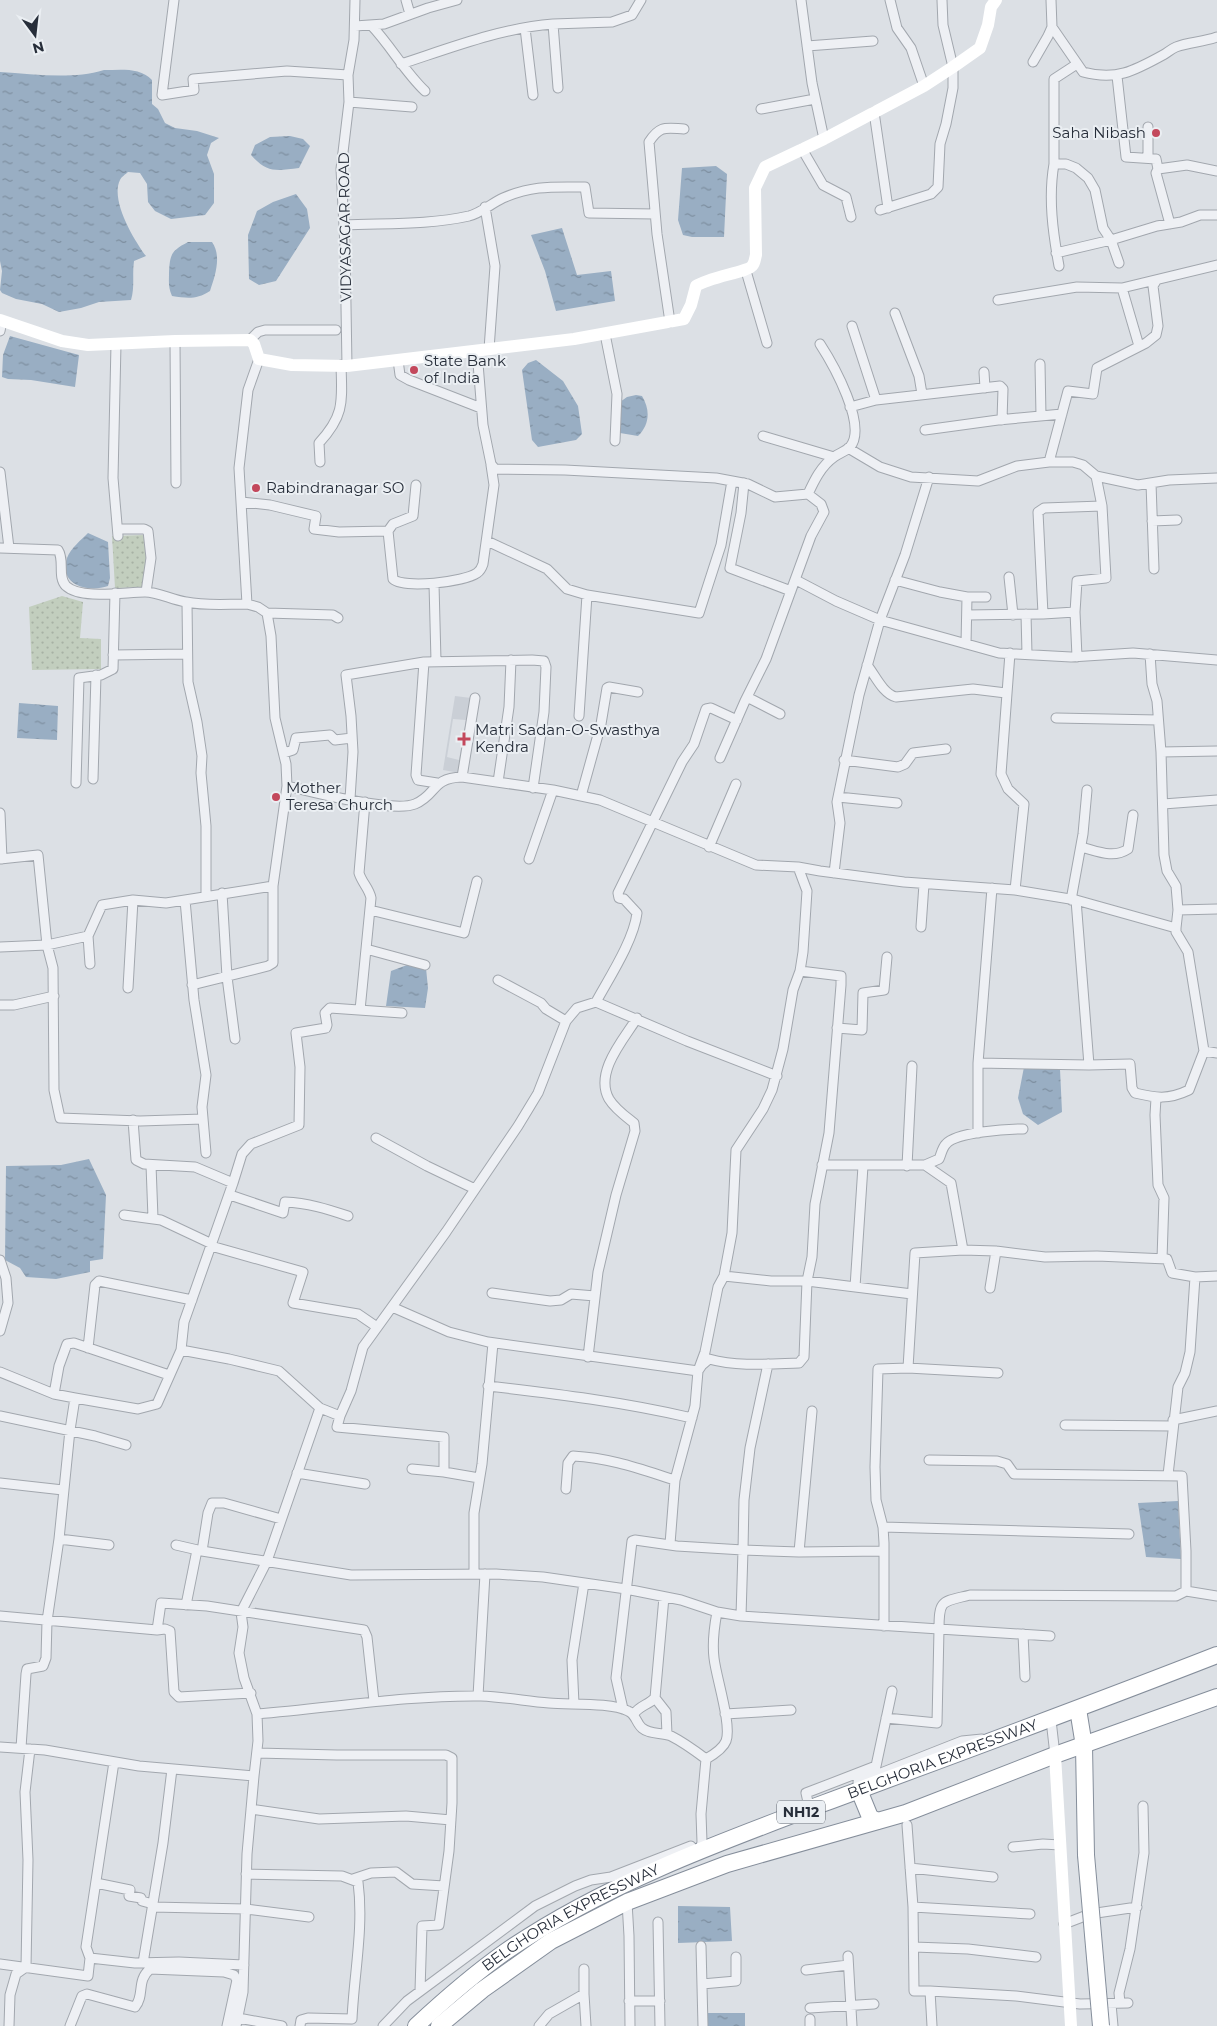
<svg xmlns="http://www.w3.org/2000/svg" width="1217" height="2026" viewBox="0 0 1217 2026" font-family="Montserrat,sans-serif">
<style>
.built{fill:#cacfd6;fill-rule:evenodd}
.grass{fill:url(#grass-dots)}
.water{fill:url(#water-ripples)}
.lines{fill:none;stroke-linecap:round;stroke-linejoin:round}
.street-casing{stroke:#a2a7ae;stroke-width:11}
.highway-casing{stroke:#858e9b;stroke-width:18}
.street{stroke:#eef0f4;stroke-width:9}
.secondary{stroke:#fff;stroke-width:12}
.highway{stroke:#fff;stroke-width:16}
.highway-bridge-casing{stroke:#858e9b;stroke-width:18;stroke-linecap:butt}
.highway-bridge{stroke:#fff;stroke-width:16}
.poi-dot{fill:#c3485c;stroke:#ebeff3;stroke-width:2}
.labels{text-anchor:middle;stroke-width:4;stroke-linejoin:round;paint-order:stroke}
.shield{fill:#ebeff3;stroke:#626872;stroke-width:1}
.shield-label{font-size:14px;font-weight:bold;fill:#272e3a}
.poi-label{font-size:15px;fill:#272e3a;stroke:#ebeff3;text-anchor:start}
.street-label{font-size:15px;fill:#272e3a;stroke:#ebeff3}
</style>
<defs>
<pattern id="grass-dots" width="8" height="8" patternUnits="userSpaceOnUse" patternTransform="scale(1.25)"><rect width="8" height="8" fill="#c2cebe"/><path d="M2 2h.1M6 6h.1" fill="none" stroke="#a7b1a4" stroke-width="1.8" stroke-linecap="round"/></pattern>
<pattern id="water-ripples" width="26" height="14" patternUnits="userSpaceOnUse" patternTransform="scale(1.25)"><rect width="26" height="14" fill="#99aec3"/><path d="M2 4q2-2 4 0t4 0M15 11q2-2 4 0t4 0" fill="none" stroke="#7d8e9f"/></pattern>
</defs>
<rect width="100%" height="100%" fill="#dce0e5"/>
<path class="built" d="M455,696L471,698L460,773L443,770ZM453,719L466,720L459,760L447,757Z"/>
<path class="grass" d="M145,535L148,554L144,587L115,588L112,536Z
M62,596L83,602L80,638L101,639V669L32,670L29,607Z"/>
<path class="water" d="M104,70C121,70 140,67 152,80V104L158,109L165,123L175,128L197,131L219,138L211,143L207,155L214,174V203L205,215L171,219L155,211L148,202L147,184L140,173L128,172C126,174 121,177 120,180C110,200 134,240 146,256L134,261C132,274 135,287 131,300L99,302L81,308L59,312L42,304L16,299L2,293L0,290L2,271L0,261V72C34,74 71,80 104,70Z
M290,136L303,139L310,146L299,168C276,171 267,173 251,155L255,145L270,137Z
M716,166L727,174L724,237H692L683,235L678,220L682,168Z
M296,194L307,209L310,228L276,281L259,285L249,279L248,235L257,211L273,202Z
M562,228L577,275L611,271L615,301L556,311L545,271L531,235Z
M188,242H212C222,256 215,276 210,291C196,300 187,298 172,296C168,287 169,282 169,273C170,254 171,251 188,242Z
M10,336L79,355L75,387L31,380L8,379L2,377L3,355Z
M536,360L563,381L578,406L582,434L576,440L538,447L532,440L522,370L528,363Z
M636,395L642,396C651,411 649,425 638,436L620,433L618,426L620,402L627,397Z
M88,533L108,542L110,578L108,586C88,593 58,585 67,558C71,548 81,540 88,533Z
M19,703L58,706L57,740L17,738Z
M407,965L426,968L428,988L425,1008L386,1006L391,971Z
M1024,1067L1060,1069L1062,1112L1038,1125L1023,1114L1018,1098Z
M89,1159L106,1195L103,1259L90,1261V1272L56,1279L26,1277L20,1268L5,1260L6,1166L61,1165Z
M1178,1501L1181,1559L1146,1557L1138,1503Z
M678,1906L730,1907L732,1941L678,1943Z
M707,2013H745V2026H707Z"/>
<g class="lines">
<g class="street-casing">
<path id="street" d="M174,0L162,95L194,90L193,79L287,71L348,75
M406,0L410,14
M801,0L812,83L824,139
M890,0L897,28L911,48L924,86
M1051,0L1052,27L1083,72C1116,81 1134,71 1163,55C1167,53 1171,49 1176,47C1189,42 1204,42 1217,37
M553,24L612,22L632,15L641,0
M371,25C391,46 404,71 425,91
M355,26L384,24L428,8L457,0
M525,28L533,95
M807,46L873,41
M1033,62L1048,36L1052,27
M401,64C450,48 501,28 553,24L558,88
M1077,64L1054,79V164H1066L1076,168L1088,178L1095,190L1103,228L1111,240L1119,263
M1117,76L1126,157L1156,159L1158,169L1156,173L1170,224
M349,102L412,107
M761,109L815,99
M874,112L888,208
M802,149L823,185L846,197L851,217
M1148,158V127
M1054,164C1048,198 1053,233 1059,266
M1158,169L1187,165L1217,171
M485,207L495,266L489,349
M880,210L931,194L938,187L940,144L946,124L953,88V67L943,25L942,0
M344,225C385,223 429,225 469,216C481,213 492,203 503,198C533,185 553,187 585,187L589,213L655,214
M1056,253L1111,240L1157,226L1181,222L1200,215H1217
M746,271L767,343
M1122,288L1139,346
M998,300L1077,287L1122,288L1217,265
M895,313L919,376L922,394
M670,322L657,234L649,142C660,125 666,128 684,129
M852,326L876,400
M0,331L2,321
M605,334L617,394L615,441
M250,340L258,332L265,330H336
M175,341L176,483
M116,344L113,478L118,536
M477,351L483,425L491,464L495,469L565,470L716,478L748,484L775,497L808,494L821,504L824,512L811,536L766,659L745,701L720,758
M398,360L400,375L409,380L481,408
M1040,364L1041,416
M347,366L345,246L341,169L349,102L348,75L354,40L355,0
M984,372L985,388
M850,407L876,400L1000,386L1003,389L1002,420
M925,430L998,420L1062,414
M763,436L834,457
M848,448L880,467L911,477L978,481L1017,466L1049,462H1073L1083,465L1096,476L1138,485L1169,480L1217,478
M320,462L319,443C345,415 342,401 341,365
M1049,462L1068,391L1093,394L1097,368L1146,343L1156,335L1158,326L1153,286L1156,281
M0,472L9,548
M744,483L741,513L730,568L791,591
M1151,483L1154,569
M416,485L413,516L393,524L388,531L393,579C404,589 464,582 477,573C480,571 482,567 483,564L494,485L491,465
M808,494C814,481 821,466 834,457C839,453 845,452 850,447C868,426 833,364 820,344
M241,502L270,505L316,516L314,529L339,532L388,531
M1152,521L1177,520
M118,529H144L148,531L151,558L146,592
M487,541L547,569L567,589L587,595L699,613L721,545L732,481
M0,548L58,550C65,560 57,577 66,586C81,600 125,592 145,592C158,592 172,600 186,602C206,606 226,604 247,604
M1009,577L1013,615
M796,580L836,601L880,620L999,653L1071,657L1133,653L1217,660
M895,580L940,592L967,597L966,644
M434,584L436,661
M967,597H986
M187,603L188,682L197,722L202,756L201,773L206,826V895
M267,613L333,615L338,618
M1026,614L1027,654
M1043,614L1075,612
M967,615L1043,614L1038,512L1044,508L1102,506
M1010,653L1001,774L1008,789L1024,804L1015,890
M1150,654L1152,684L1157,701L1161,752L1164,855L1167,871L1176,886L1178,910L1176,928
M113,655L187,654
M1077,657L1075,612L1077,581L1106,578L1102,506L1096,476
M424,662L416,775L418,780L437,783
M867,665C875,675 883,694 896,697L973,689L1006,693
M747,697L780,714
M579,716L587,595
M1056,718L1158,720
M1161,752L1217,751
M284,753L293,750L296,738L330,735L335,740L352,738
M844,760L898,767L905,764L913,753L946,749
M462,777L475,698
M93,779L96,675
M498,782L509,707L511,660
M76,783L79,678L101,675L113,669L115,593
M287,786C312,792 393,813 415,804C437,795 431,778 462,777L553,790L600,800L756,865L798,867L820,871L904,882L1015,890L1076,900L1176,928V932L1188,952L1204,1051L1217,1053
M581,796L601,724L607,688L609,687L638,692
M838,797L897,803
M350,799L353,752L351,716L346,675L424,662L532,660L544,661L546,667L544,712L533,788
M1163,804L1217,800
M0,813L2,859
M709,847L736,784
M1081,847C1097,851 1113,859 1128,849L1133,815
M0,859L38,855L47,945L53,968L54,1090L60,1118L140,1121L203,1119
M529,859L553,790
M834,873L840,823L837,802L859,695L880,620L905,555L929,477
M222,893L227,977L235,1039
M185,900L194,1000L206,1075L202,1107L206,1153
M1071,900L1083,834L1087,790
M1076,900L1089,1065L1130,1064L1132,1088L1135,1093C1156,1098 1168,1100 1189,1090L1204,1051
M370,910L464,933L477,881
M1178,910L1217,909
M921,927L924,884
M88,936L90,964
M0,947L47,945L88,936L102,905L133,900L166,903L273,886L287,786L286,764L275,718L271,636L267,613L258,607L247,604L239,468L248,390L259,359
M366,949L425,965
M498,980L541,1003L546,1009L566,1021
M192,985L268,966L273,963V886
M128,988L133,900
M596,1002L687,1041L777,1076
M0,1005H14L54,996
M360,1010L371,898C369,888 362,883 359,873L365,802
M837,1028L862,1030L863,993L884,990L887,957
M978,1063L1089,1065
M1156,1098L1155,1115L1158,1185L1164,1198L1162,1259
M133,1120L136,1160L144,1164L195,1167L233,1183L242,1154L251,1144L299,1125L300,1067L296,1033L326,1028L327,1025L325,1013L330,1008L402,1013
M978,1133V1063L992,888
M376,1138L427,1166L475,1189
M151,1165L153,1218
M822,1165H925L951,1183L963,1250L996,1251L1045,1257L1097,1256L1167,1259L1172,1273L1195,1277L1217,1276
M925,1165L939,1159C941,1155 942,1148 946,1144C956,1132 1007,1129 1023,1129
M907,1166L912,1066
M230,1195L283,1213L285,1202C308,1203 327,1209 348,1216
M124,1215L161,1220L212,1244
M211,1246L303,1272L293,1303L358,1314L377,1327
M0,1260L6,1278L8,1303L0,1331
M724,1276L771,1281H807L912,1294
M855,1287L863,1166
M990,1288L996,1251
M492,1293L550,1301L561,1300L571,1294L595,1296
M392,1307L449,1332L488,1342L698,1371L702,1365L709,1359C738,1367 769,1364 799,1363L804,1357L807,1281L812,1257L815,1204L829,1133L841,985V976L800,971L803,952L807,891L798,867
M88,1348L95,1285L99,1281L192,1300
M181,1350L184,1322L233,1183
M588,1357L598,1272L616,1195L635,1131L634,1123C625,1116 615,1109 609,1099C594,1072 624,1039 637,1018
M768,1364L750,1448L744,1500L743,1550L799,1552L884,1551
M908,1368L915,1253L963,1250
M0,1372L54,1394L75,1398L138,1409L157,1404L181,1350L229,1359L279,1371L320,1408L340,1416L351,1391L363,1347L446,1232L518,1126L538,1093L566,1021L577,1008L596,1002C609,978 634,940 637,913L624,899L619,898L618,893L682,762L694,744L706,709L711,708L737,720
M488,1386C557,1394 624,1402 692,1418
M54,1394L59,1366L67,1344L74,1343L169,1375
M0,1416L95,1436L126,1445
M340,1416L337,1427L444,1437V1472L479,1478
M1173,1420L1217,1411
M1065,1425L1173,1426
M412,1469L444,1472
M297,1473L365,1484
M1168,1475L1178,1387L1185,1373L1190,1352L1195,1277
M0,1483L63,1490
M566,1489L568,1463L573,1456C611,1458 640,1469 675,1480
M883,1527L1129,1534
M59,1539L70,1430L75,1398
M670,1544L675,1480L695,1406L698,1371L705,1352L718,1287L724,1276L732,1233L736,1150L763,1109L772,1090L783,1049L793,990L800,971
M176,1545L202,1551L208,1513L212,1503H224L281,1519
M202,1551L351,1575L496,1574L543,1577L626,1589L681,1600L717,1612L741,1616L939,1629C939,1599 942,1602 970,1595L1176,1596L1186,1591V1551L1182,1476L1014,1474L1007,1464L997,1461L929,1460
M799,1552L812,1411
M474,1574V1513L482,1464L493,1343
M1186,1591L1217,1596
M186,1605L197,1550
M0,1616L157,1630L161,1603L207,1606L364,1630L367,1637L374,1701
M884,1626V1543L883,1527L876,1500L875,1467L878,1369L908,1368L998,1373
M157,1630L165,1629L170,1631L174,1692L179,1697L251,1693
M1023,1634L1025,1677
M478,1696L485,1574
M655,1698L666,1712L667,1734
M574,1704L572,1660L584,1583
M623,1709L616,1678L632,1541L635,1540L677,1546L743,1550L741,1616
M257,1714C332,1708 406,1695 481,1696C504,1697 526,1701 549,1703C569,1705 611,1702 628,1711C636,1714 636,1723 642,1728C650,1735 662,1732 671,1736C683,1742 694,1750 706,1759
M634,1714C639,1706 648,1705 655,1698L664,1597
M725,1714L791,1710
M886,1718L937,1723L939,1629L1050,1636
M1051,1720L1055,1755
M0,1747L45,1750L139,1766L254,1776L258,1741L257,1714L244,1678L239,1653L243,1627L241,1612L267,1561L320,1408
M21,1748L26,1674L27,1669L43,1666L46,1658L47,1621L59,1539L109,1545
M257,1753L337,1755H446L452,1758V1803L449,1851L439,1925L422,1926L420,1991
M858,1782L962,1741L982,1739
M808,1802L806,1793L876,1766L892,1691
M251,1809L319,1819L406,1816L451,1820
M907,1825L913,1907L914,1991H930L932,2026
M1013,1847L1043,1844L1060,1845
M700,1850L702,1842L701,1814L706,1759C713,1755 723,1749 726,1741C732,1725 716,1677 714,1658C712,1642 714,1628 717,1612
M910,1868L993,1877
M246,1874L342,1876L358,1882C364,1927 354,1974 352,2019L308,2018L301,2020L300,2026
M353,1879L371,1873L396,1872L412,1884L444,1886
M96,1883L130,1890L129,1896L141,1898L142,1901L153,1904
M627,1902L629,1936L630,2026
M152,1907L246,1909L309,1917
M913,1907L1030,1914
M658,1922L660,2026
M1064,1924L1090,1914L1137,1907
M701,1946L703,2026
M914,1947L968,1949L1036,1957
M848,1956L852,2026
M90,1958L86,1947L114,1762
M143,1963L163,1843L172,1769
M0,1964L88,1976L90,1958L135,1963L179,1962L244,1965
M806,1970L848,1965
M702,1984L736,1981V1957
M930,1991L1016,1996L1080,2004L1128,2003
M584,1994L586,2026
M629,2001H660
M1120,2003L1119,1993L1130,1949L1144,1853L1143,1806
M1111,2004L1113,2026
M810,2008L874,2004
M238,2018L282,2026
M9,2026L10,1995L16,1974L26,1967L28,1860L25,1792L30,1749
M70,2026L82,1996L87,1994L135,2007C145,1995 136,1981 150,1969L224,1972L234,1975L237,1980L227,2026
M236,2026L243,1992L247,1854L254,1776
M383,2026L407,2001L535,1906L575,1886L591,1880L611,1877L691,1846
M539,2026L549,2014L584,1994V1969
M810,2026V2019"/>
</g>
<g class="highway-casing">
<g id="highway">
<path d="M1078,1709L1084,1746L1086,1855"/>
<path d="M863,1789L861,1795L870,1817L877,1821"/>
<path id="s1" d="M416,2026C444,2000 474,1974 505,1952C614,1877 748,1832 870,1786C986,1743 1102,1700 1217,1655"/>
<path d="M439,2026L482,1990L551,1941L627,1902L727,1864L906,1813L1055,1755L1217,1697"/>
</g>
</g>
<use href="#street" class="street"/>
<path class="secondary" d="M0,320L62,341L88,345L175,341L250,340L254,344L259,359L292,365L347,366L574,339L684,319L691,305L696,286C709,277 747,272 752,266C755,263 755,258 756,255L755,188L765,167L824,139L924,86L953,67L980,48L988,25L991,7L996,0
M1055,1755L1071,2026"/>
<use href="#highway" class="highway"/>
<g class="highway-bridge-casing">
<path id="highway-bridge" d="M1086,1855L1101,2026"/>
</g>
<use href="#highway-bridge" class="highway-bridge"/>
</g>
<g class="poi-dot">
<circle cx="1156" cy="133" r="5"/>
<circle cx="414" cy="370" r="5"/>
<circle cx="256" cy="488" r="5"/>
<path d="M461.5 731.5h5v5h5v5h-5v5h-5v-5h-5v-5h5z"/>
<circle cx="276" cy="797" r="5"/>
</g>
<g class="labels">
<rect class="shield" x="777" y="1800.5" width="48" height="23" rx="4"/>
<g class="shield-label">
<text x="801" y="1817">NH12</text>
</g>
<g class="poi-label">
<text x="1146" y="138" text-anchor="end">Saha Nibash</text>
<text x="424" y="366">State Bank<tspan x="424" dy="17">of India</tspan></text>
<text x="266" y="493">Rabindranagar SO</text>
<text x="475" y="735">Matri Sadan-O-Swasthya<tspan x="475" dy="17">Kendra</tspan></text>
<text x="286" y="793">Mother<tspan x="286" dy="17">Teresa Church</tspan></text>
</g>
<g class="street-label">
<text transform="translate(345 227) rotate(-91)" y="5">VIDYASAGAR ROAD</text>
<text dy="5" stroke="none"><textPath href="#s1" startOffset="595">BELGHORIA EXPRESSWAY</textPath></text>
<text dy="5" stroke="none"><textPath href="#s1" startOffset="190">BELGHORIA EXPRESSWAY</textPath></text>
</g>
</g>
<g transform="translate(35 35) rotate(165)" stroke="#ebeff3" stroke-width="4" paint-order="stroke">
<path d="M0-4L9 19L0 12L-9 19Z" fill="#272e3a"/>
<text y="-8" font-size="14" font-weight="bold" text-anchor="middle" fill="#272e3a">N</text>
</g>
</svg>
